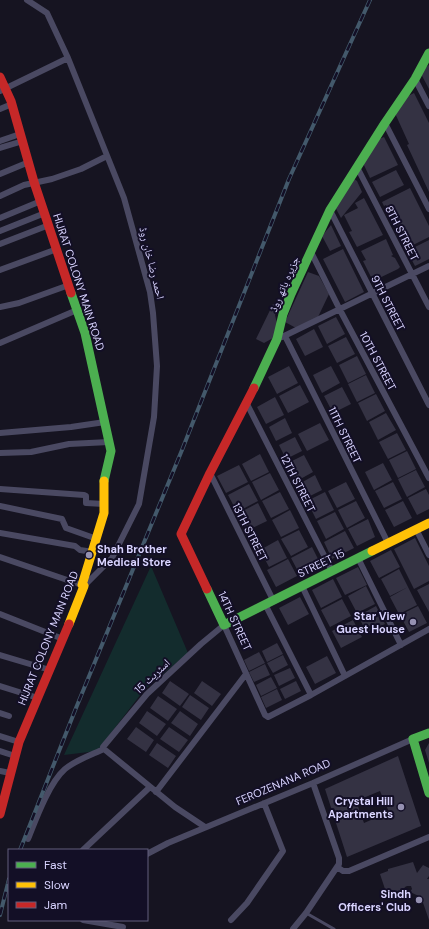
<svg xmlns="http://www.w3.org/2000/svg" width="429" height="929" viewBox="0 0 429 929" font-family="'DM Sans','Noto Naskh Arabic',sans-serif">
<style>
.green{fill:#132c2d}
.building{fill:#343243;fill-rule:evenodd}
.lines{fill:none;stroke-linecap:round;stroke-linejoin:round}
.lane{stroke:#4a4962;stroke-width:3}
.street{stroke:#4a4962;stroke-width:6}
.fast{stroke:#4caf50;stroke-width:9}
.slow{stroke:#ffc107;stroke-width:9}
.jam{stroke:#c62828;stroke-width:9}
.rail-casing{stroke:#43596b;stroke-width:4}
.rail{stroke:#130f26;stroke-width:2.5;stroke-dasharray:8;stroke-linecap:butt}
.poi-dot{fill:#9591b1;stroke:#130f26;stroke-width:1.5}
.labels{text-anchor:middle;stroke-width:4;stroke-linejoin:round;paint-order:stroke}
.street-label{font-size:11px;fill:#d9d4ff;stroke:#130f26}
.poi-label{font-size:11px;font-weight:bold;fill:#d9d4ff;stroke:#130f26;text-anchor:end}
</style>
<rect width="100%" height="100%" fill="#161421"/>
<path class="green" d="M151,566L188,653L144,690L97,751L64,755Z"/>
<path class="building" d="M429,65V89L420,72Z
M414,93L429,123V192L407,145L409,144L394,111L402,99Z
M384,137L398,165L370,178L363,163L377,140Z
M396,170L404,185L380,197L372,182Z
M353,178L357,181L362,192L341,218L334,205Z
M410,188L429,226V237L411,246L408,242L410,240L405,230L399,233L389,216L391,215L386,205L384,206L382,202Z
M364,198L383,235L357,247L349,232L352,231L344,215L358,208L355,203Z
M331,225L341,246L330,251L322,236Z
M386,239L393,255L391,256L395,258L400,267L398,269L373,281L363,261L366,260L361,251Z
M429,240V259L415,266L407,251Z
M343,249L364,292L345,302L323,259Z
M308,272L319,276L329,294L318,317L296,328L285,322Z
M273,304L280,307L275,315L278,328L273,338L264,343L256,339Z
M336,317L345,334L327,344L318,326Z
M314,329L323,347L305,356L296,339Z
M346,337L355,354L337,363L328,346Z
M357,356L366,374L348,383L339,365Z
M289,366L298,383L277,394L268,377Z
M331,366L340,383L322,393L313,375Z
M366,375L375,393L357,402L348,384Z
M300,385L309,402L288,413L279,396Z
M342,387L351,404L333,413L324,396Z
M376,394L385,411L367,421L358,403Z
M275,397L284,415L266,424L257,407Z
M386,413L396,430L378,440L369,422Z
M285,418L292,433L276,441L269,427Z
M320,423L329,440L307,451L298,434Z
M397,433L406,450L388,459L379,442Z
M295,437L302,451L286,459L279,445Z
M407,451L416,469L398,478L389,460Z
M260,454L269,472L251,481L242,464Z
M304,455L313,472L295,482L286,464Z
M383,463L392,480L374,490L365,472Z
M239,465L248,482L226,493L217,476Z
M416,470L425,487L407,497L398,479Z
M270,473L279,490L261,500L252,482Z
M315,475L322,490L306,498L299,484Z
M346,482L355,499L337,508L328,491Z
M393,482L402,499L384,508L375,491Z
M249,484L258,501L237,512L228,495Z
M426,489L429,495V509L417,515L408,498Z
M280,492L289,509L271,518L262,501Z
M325,492L334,510L316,519L307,501Z
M356,501L365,518L347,528L338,510Z
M403,501L412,518L394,527L385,510Z
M258,503L267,521L246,531L237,514Z
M290,510L299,528L281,537L272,520Z
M335,512L344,529L326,539L317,521Z
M368,519L375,537L357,546L348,529Z
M299,530L308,547L291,556L281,539Z
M345,531L354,548L332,559L324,542Z
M415,538L429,566V581L414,589L394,549Z
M278,540L287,558L269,567L260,550Z
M312,547L321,565L300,575L291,558Z
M391,550L400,567L379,578L370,561Z
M288,559L297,576L276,587L267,570Z
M358,567L367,585L345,595L336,578Z
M399,569L408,587L390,596L381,579Z
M333,579L342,597L321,608L312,590Z
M429,584V612L417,590Z
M366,586L375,604L357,613L348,596Z
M408,587L417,605L399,614L390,597Z
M300,597L309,614L288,625L279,608Z
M342,599L351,616L330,627L321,610Z
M376,606L385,624L367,633L358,616Z
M418,606L427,623L409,632L400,615Z
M353,620L362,637L341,648L332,631Z
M277,643L283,654L267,662L262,651Z
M259,652L265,663L249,671L244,660Z
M283,655L288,665L273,673L267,663Z
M327,656L336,673L315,684L306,667Z
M265,664L270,675L254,682L249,672Z
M290,668L295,678L279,686L274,675Z
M271,677L277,688L261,696L256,685Z
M170,681L189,694L180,706L162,693Z
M202,681L221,694L212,706L194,693Z
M296,681L301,691L285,699L280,689Z
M277,689L282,700L266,708L261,697Z
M190,695L209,708L201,720L182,707Z
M158,696L177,709L168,721L150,708Z
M147,711L166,724L157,736L139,723Z
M180,711L198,724L190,736L171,723Z
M136,727L154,740L146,752L127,739Z
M169,727L188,740L179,752L160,739Z
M157,743L176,756L168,768L149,755Z
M429,743V763L425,750Z
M398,756L421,826L347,857L325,789ZM380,791L389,812L364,823L356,801Z
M413,862L417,873L423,865L429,868V876L427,879H429V920L421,897L410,892L412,889L411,886H407L405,887L400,896L396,897L394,895L392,896L390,890L386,892L380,874L388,871V869Z"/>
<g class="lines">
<path class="lane" d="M306,913L334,929"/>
<path class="street" d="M27,0L47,13L68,58L124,198L150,292L153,313L157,366L154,417L139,504L112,558L84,586
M415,79L429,106
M0,91L68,58
M0,109L12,104
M385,123L429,209
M0,141L20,134
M0,148L23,141
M357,167L429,307
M0,174L29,162
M0,196L24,185L52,179L81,169L107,156
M330,210L429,405
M0,218L41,201
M0,231L45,213
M0,244L49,225
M311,252L340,310L429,478
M0,270L57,249
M0,307L19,303L69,285
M285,336L388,543
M282,337L429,266
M0,343L77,310
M247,404L332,571
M0,433L71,427L105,422
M0,453L31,452L69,444L109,442
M210,473L273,600
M0,489L84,495L86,496V503L104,504
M0,506L62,519L66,528L97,539
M416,529L429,555
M0,533L75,546L80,550L93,552
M0,557L82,585
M358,558L401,645
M302,586L345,676
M265,604L311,695
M0,614L63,639
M0,655L50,670
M0,686L38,698
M0,713L9,716
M0,736L19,742
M104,749L103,747L147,694L201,644L224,625L265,715L268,717L311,695L429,629
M104,749L175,807L205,827
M0,751L15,756
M0,771L10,773
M156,792L246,674
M28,839C36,819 49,783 65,769C76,760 91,755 104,749
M83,850L150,787
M147,854L168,843L313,783L413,739
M337,867L343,871H349L429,837
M83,920L123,927
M231,920L247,903L283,851L264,803
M293,929L306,913L339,864V858L313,783"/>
<path class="fast" d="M71,293L85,333L111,451L104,481
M254,388L277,339L283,314L291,294L330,210L385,123L415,79L429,53
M207,589L224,625L372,551
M429,733L413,739L429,793"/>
<path class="slow" d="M372,551L429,523
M69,624L84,586L82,585L104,513V481"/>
<path class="jam" d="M0,77L11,101L34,182L71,293
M207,589L181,534L210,473L254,388
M0,814L19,742L69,624"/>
<g class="rail-casing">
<path id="rail" d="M20,850L76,708L182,450L289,179L370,0
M0,915L9,879"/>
</g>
<use href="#rail" class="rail"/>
</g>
<g class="poi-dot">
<circle cx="89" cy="555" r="4"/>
<circle cx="413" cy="622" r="4"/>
<circle cx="401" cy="807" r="4"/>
<circle cx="419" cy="900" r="4"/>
</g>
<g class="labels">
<g class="street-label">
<text transform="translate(402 233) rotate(63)" y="4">8TH STREET</text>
<text transform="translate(152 263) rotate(76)" y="4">احمد رضا خان روڈ</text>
<text transform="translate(79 282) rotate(72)" y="4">HIJRAT COLONY MAIN ROAD</text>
<text transform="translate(284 284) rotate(-67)" y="4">جزیرہ باتھ روڈ</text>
<text transform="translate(388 303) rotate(63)" y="4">9TH STREET</text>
<text transform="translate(378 361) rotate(62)" y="4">10TH STREET</text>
<text transform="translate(345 435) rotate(64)" y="4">11TH STREET</text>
<text transform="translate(298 483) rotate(63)" y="4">12TH STREET</text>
<text transform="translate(250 532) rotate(63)" y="4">13TH STREET</text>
<text transform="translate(321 563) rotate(-26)" y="4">STREET 15</text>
<text transform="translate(235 621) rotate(65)" y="4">14TH STREET</text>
<text transform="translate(48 638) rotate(-68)" y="4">HIJRAT COLONY MAIN ROAD</text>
<text transform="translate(152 676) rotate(-44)" y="4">اسٹریٹ 15</text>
<text transform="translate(283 782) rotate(-23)" y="4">FEROZENANA ROAD</text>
</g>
<g class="poi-label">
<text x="97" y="553" text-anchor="start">Shah Brother<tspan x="97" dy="13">Medical Store</tspan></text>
<text x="405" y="620">Star View<tspan x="405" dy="13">Guest House</tspan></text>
<text x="393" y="805">Crystal Hill<tspan x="393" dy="13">Apartments</tspan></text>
<text x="411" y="898">Sindh<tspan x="411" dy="13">Officers' Club</tspan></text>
</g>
</g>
<rect x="8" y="849" width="140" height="72" fill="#130f26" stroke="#625e7d"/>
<rect x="16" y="862" width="20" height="6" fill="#4caf50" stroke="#625e7d"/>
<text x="44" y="869" font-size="12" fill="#d9d4ff">Fast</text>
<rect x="16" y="882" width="20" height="6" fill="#ffc107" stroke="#625e7d"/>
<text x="44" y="889" font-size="12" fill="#d9d4ff">Slow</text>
<rect x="16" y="902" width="20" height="6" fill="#c62828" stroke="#625e7d"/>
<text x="44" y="909" font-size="12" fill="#d9d4ff">Jam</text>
</svg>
